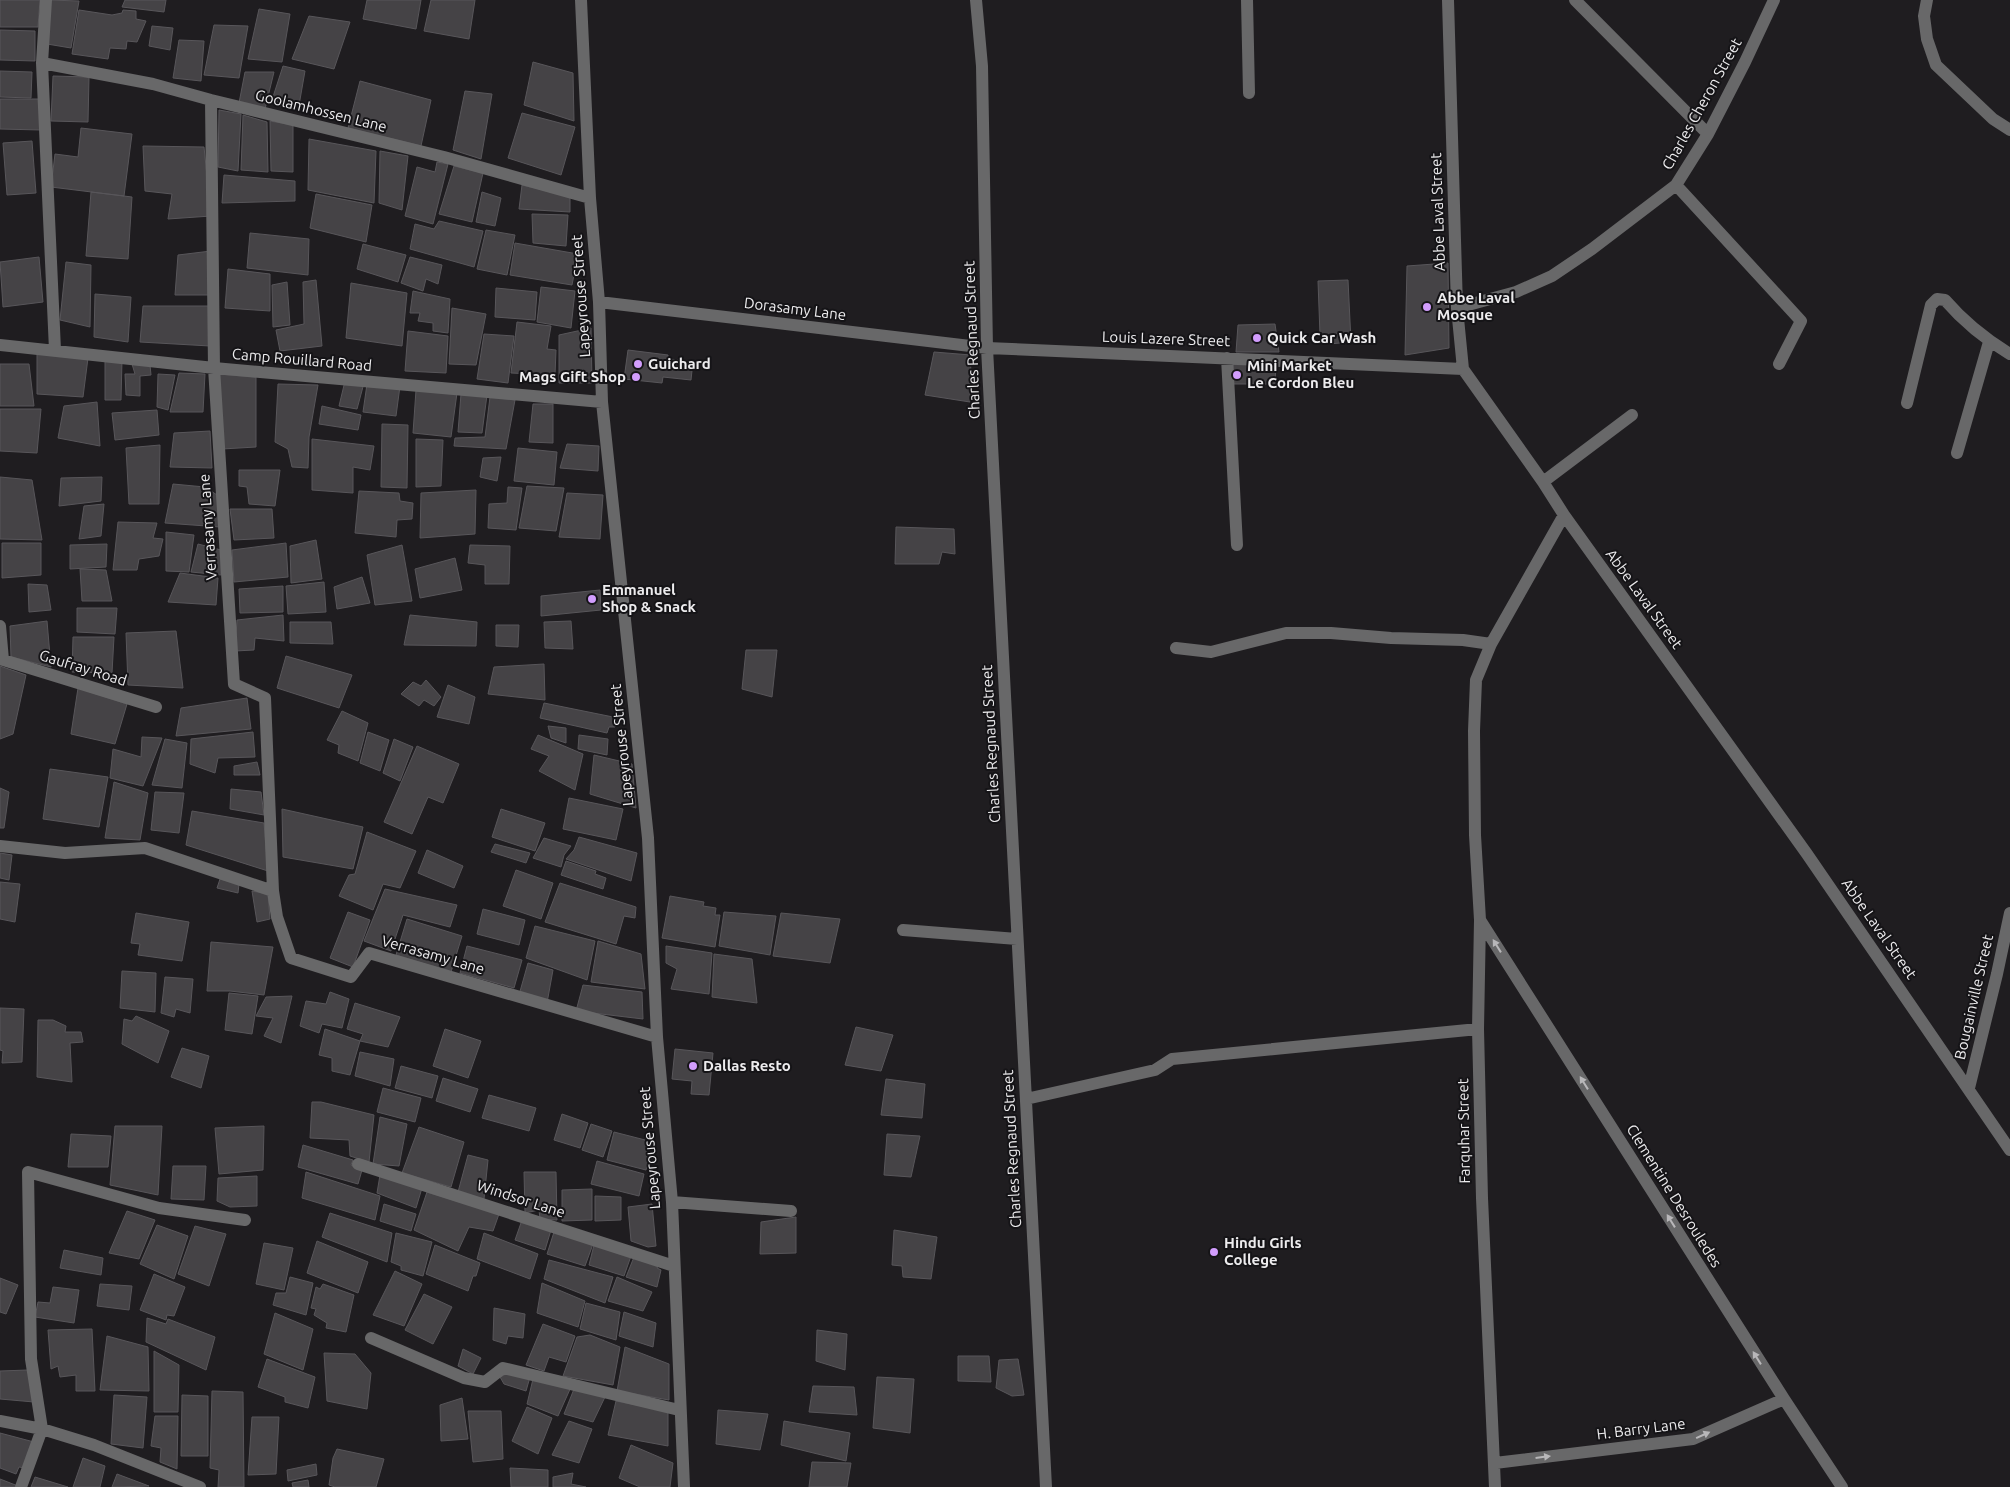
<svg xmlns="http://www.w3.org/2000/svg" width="2010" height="1487" viewBox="0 0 2010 1487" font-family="Ubuntu,sans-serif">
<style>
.building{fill:#454346;stroke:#58565a}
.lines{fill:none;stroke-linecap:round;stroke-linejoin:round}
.minor{stroke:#686869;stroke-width:12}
.oneway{fill:#b8b7b9}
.poi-dot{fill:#d29dfd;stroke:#151417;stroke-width:2}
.labels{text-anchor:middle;stroke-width:4;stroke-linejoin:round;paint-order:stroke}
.street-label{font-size:15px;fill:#edecee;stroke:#151417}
.poi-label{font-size:15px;font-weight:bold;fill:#edecee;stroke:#151417;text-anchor:start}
</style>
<rect width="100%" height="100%" fill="#1f1d20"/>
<path class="building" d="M0,0H40L38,27H0Z
M49,0L79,1L71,48L47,44Z
M125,0H166L164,12L122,7Z
M367,0H421L416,29L363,19Z
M431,0H475L469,39L424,31Z
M259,9L290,14L282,62L248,59Z
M79,10L112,15L122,13L123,10L136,11V19L146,21L137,42L127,41L126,49L110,48L108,59L72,54Z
M309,16L350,22L334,69L292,59Z
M214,25L248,26L239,78L204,75Z
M152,26L173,28L170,50L149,46Z
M0,30L35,31V61L0,60Z
M179,40L204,41L201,81L173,78Z
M533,62L573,73L574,121L524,105Z
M283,66L305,71L298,111L271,103Z
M0,71L32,72L31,98L0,97Z
M245,72H274L265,109L239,103Z
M53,76L89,77L88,122L51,121Z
M360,81L431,100L421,146L348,128Z
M465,91L492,94L481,159L453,150Z
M0,99H41V130L0,129Z
M219,110L241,114L238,171L218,167Z
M522,113L575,127L561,175L508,158Z
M243,115L267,122L268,172L241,170Z
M270,121L293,125V172L271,171Z
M81,128L132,134L124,196L51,187L55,154L78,157Z
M309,139L376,151L374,203L308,190Z
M32,141L36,193L7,195L3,143Z
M143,146L204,147L211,216L168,219L172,194L145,191Z
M380,151L408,156L402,210L379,203Z
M437,162L448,164L433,224L405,216L417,167L435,172Z
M454,166L483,173L472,222L439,214Z
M224,175L295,181V201L222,203Z
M522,185L570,196V212L519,209Z
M91,192L132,197L128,259L86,256Z
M482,192L501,198L495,226L476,222Z
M316,194L372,205L366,242L310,228Z
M532,214L568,215L566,246L533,243Z
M439,221L483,231L474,267L410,249L415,224L434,229Z
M486,230L515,235L507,275L477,269Z
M250,233L309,239L308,275L247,268Z
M515,243L578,254L572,285L510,275Z
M363,244L406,255L398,282L357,269Z
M211,251L212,295H175L178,255Z
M39,257L43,302L3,307L0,262Z
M410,257L442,265L438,284L426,279L423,291L401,283Z
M66,262L91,265L90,327L60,320Z
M1448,263L1449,348L1405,355L1407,266Z
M228,269L270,274V311L225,308Z
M316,280L322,346L280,351L276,330L304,324L303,282Z
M1348,280L1351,342L1329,344L1328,335H1320L1318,281Z
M287,282L290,325L273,327L272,285Z
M351,283L407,293L402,346L346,338Z
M541,287L575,291L571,328L537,322Z
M496,288L537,292L535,320L495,317Z
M413,291L450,299L448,333L433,331V323L418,321L420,313H410Z
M95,294L131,297L128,342L94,337Z
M143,306H210V346L140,342Z
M452,308L486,314L476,365L449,364Z
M517,322L551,326L547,349L556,350L555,375L511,373Z
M1275,324L1279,352H1236L1238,325Z
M591,328L592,383H559V335Z
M408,331L448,336L446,373L405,371Z
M484,334L514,336L508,383L477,379Z
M628,350L668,355V359L693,361L691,380L663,377L662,383L624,379Z
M934,352L971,355L970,402L925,395Z
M37,354L88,358L83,397L37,394Z
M105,359L122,360L121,400H105Z
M0,364H29L34,406H0Z
M132,364L150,365L151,375L140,376V396L126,395L125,374H135Z
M1233,364H1276L1275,384H1233Z
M179,373L205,374L203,412H170Z
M158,374L175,375L168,410L157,407Z
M218,374L256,377V447L222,449Z
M345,381L364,383L357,409L339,406Z
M278,384L318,385L309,437L308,468L292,467L288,449L275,442Z
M367,384L400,386L396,416L363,412Z
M416,390L457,393L451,437L413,433Z
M461,394L487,395L482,433L458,432Z
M490,397L515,400L506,449L454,446L455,438L485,437Z
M97,402L100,446L58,438L64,406Z
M533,404H553V443L529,442Z
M322,406L361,415L358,430L319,424Z
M0,409H41L37,453L0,451Z
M157,410L159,435L115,440L112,413Z
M382,424L408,425L407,488L381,487Z
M210,431L212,468L170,467L174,433Z
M312,439L374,446L370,470L353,467V493L312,490Z
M416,439L443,440L441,486L416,487Z
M567,444L599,446L598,471L560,468Z
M160,445L159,504H129L126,448Z
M518,448L557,452L554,485L514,481Z
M501,457L497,481L480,477L483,458Z
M239,470H280L275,506L249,504L247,487L239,486Z
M0,477L32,480L42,540L0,539Z
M102,477L101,501L59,506L61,478Z
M173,484L205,487L217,495L220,527L165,523Z
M527,486L564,488L556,531L519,528Z
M508,487L522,488L516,530L488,528L489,504L507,503Z
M476,490L475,534L420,538L421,493Z
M359,491L399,493L400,501L413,503L412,519L397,520L396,537L355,533Z
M567,493L603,495L600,539L559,537Z
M104,504L101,536L79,539L84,506Z
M230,509H272L274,538L234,540Z
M118,522L157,523L153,538L163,539L159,556L139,559L137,570H113Z
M896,527L954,529L955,554L942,552L939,564H895Z
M166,532L194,535L189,572L166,571Z
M316,540L322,579L291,583L290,546Z
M2,543H41V575L2,578Z
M286,543L288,577L234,582L232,550Z
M107,544L106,567L70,569V545Z
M198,544L221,550V575L191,572Z
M402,545L412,601L375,605L367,555Z
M470,545L510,546L509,584H485V565L468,563Z
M455,558L462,590L420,598L415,569Z
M80,569L106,570L112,601H82Z
M180,573L218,578L216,605L168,602Z
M362,577L370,603L337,609L334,587Z
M324,582L326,612L288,614L286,586Z
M28,584L47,585L51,610L29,612Z
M283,586V612L240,613L239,589Z
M600,590L601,610L541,616V596Z
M77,608H117L115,634L77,632Z
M283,615L284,641L255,638L254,650L235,651L237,620Z
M410,615L477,622L476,646L404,645Z
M47,621L51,667L11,657L10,626Z
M571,621L573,649L545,648L544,622Z
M290,622H331L333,644L290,643Z
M496,625H519L518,647L496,646Z
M176,631L183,688L128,685L126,633Z
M73,637H114L112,673L72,672Z
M746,650H777L772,697L742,689Z
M286,656L352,675L339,708L277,688Z
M544,664L545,700L488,694L494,667Z
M0,666L26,675L13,734L0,739Z
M426,680L441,697L434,706L424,700L419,706L401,694L413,682L421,686Z
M448,685L475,697L469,724L437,717Z
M78,688L127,704L115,744L71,734Z
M247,698L251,729L176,736L181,708Z
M544,703L618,718L615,727H609L607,733L540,718Z
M342,711L368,723L358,761L338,753L339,745L327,740Z
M548,726L566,728V743L551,738Z
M253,732L255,757L218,758L215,773L190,764L191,739Z
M368,732L389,740L380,771L360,763Z
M538,735L583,754L575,790L539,771L549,756L531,749Z
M579,735L608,739L607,755L578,749Z
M142,737L162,738L143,786L110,778L113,749L141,757Z
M165,739L187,743L182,788L152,785Z
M394,739L413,747L400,781L383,773Z
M417,746L459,764L443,803L428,797L412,834L384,822Z
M594,755L632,764L636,808L590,794Z
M257,762L260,775H234V766Z
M50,769L108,777L99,827L43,819Z
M114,782L148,793L140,840L105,838Z
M0,788L9,792L4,828H0Z
M231,789L261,792L264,815L230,809Z
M155,792L184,793L179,833L151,830Z
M569,798L623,809L616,840L563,829Z
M282,809L363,827L353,869L283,857Z
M501,809L545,823L535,851L492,837Z
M192,811L264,823L268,871L186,845Z
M367,832L416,851L400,888L383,884L373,910L339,896L349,875L355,874Z
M579,837L637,853L631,881L566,859L574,850Z
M544,838L571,846L564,855L561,867L533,858Z
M495,844L530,853L526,863L491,852Z
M427,850L463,866L454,888L418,873Z
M0,853L12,855L9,880L0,878Z
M566,861L596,871L595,874L606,878L603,889L561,875Z
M516,870L553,883L541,919L503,906Z
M220,879L239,884L238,893L217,888Z
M0,882L20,884L15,922L0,919Z
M560,883L636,907L635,918L624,916L616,944L545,922Z
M385,889L457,905L450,927L403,915L391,951L364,941Z
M252,891L268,894L270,919L257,922Z
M670,896L704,902L703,906L716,908L715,915H720L715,947L662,938Z
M483,909L525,920L519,945L477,934Z
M348,912L370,920L353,967L330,958Z
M724,912L776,916L770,955L719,946Z
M136,913L189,922L182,961L138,955L140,944L131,943Z
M781,913L840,919L830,963L773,956Z
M407,919L462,936L451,972L396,955Z
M535,926L595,941L587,980L526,958Z
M598,941L641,954L645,989L591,982Z
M211,942L273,947L264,995L230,991H207Z
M467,946L522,960L514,988L460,973Z
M666,946L712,953L709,994L671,989L677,969L666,963Z
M714,954L752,959L757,1003L712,997Z
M528,963L553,970L547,1003L519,995Z
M122,971L156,973L155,1012L120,1008Z
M165,977L193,979L190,1013L176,1009L174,1017L161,1013Z
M583,985L642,992L643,1019L576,1011Z
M330,992L349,999L342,1028L322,1024L319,1033L300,1026L306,1001L326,1004Z
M229,993L258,996L252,1034L225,1030Z
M292,996L281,1043L264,1036L273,1018L256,1016L266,997Z
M355,1003L400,1017L388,1047L360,1041L363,1034L347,1029Z
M0,1008L24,1009L22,1062L2,1063L3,1051L0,1050Z
M136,1016L169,1031L158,1063L122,1044L124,1019L132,1021Z
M38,1020H53L66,1026L65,1032H81L83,1042L70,1043L72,1082L37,1077Z
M856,1027L893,1035L881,1071L845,1065Z
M325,1029L360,1041L350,1075L332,1071V1058L319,1055Z
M445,1029L481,1041L468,1078L433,1066Z
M182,1048L209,1056L201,1088L171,1077Z
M675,1049L713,1053L709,1095L691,1094L692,1081L672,1079Z
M360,1052L394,1059L390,1086L355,1076Z
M401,1066L438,1076L432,1098L395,1088Z
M443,1078L478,1089L470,1112L436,1101Z
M886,1079L925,1084L922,1118L881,1115Z
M383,1088L421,1098L415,1122L377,1112Z
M489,1095L536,1108L529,1131L482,1118Z
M312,1102H321L374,1115L369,1162L350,1156L349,1140L310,1138Z
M562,1114L588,1123L580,1148L554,1140Z
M380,1117L407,1124L399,1166L373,1164Z
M591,1124L612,1131L603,1157L582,1150Z
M115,1126H162L158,1195L110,1185Z
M264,1126L263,1170L219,1174L215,1128Z
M419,1127L464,1142L451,1187L402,1173Z
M614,1132L653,1142L646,1170L607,1160Z
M71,1134L111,1136L108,1167H68Z
M887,1134L920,1136L911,1177L884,1175Z
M303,1145L353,1160L351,1165L362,1170L358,1184L298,1167Z
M468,1155L488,1160L484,1199L458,1192Z
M597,1161L644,1174L639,1196L591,1184Z
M173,1166H206L204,1200L171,1199Z
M306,1172L380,1196L375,1220L302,1198Z
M524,1172H556L557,1220L540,1219L539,1210L525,1213Z
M380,1175L422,1188L416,1208L377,1193Z
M257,1176V1206L230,1207L217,1201L218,1178Z
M592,1189V1220L562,1221V1190Z
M427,1192L499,1214L493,1231L469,1227L458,1251L414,1230Z
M595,1196L621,1197V1220L595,1221Z
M384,1204L416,1214L411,1231L380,1221Z
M652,1204L656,1246L648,1247L631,1241L628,1207Z
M127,1211L155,1220L139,1259L109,1253Z
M330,1213L392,1233L387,1262L322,1237Z
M796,1217V1253L760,1254L761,1222Z
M522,1220L551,1230L545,1250L515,1240Z
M157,1225L188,1236L174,1279L140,1264Z
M195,1226L226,1234L209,1286L178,1274Z
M894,1230L937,1237L931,1279L903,1277L902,1266L892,1265Z
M554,1232L593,1244L585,1266L547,1254Z
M396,1233L432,1242L423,1276L401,1270V1266L391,1262Z
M484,1233L538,1254L530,1279L477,1259Z
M317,1241L368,1262L358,1293L307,1273Z
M264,1243L293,1248L284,1290L256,1284Z
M435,1245L480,1263L476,1276H473L468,1291L426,1274Z
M594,1245L631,1256L624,1276L589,1265Z
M64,1250L103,1258L101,1275L60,1268Z
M634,1257L658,1266L657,1268L661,1270L657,1287L626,1277Z
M549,1260L613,1277L605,1303L544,1279Z
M395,1271L422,1284L404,1326L373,1315Z
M154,1274L185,1287L174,1316L167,1315L166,1320L140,1310Z
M290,1277L313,1283L306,1315L273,1305L276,1293H286Z
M617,1277L652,1292L643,1311L608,1301Z
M0,1278L18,1285L6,1314L0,1312Z
M542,1283L585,1301L578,1327L537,1313Z
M100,1284L132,1286L129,1310L97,1306Z
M323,1284L354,1295L346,1332L326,1328L327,1323L314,1315L316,1309L311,1308L316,1287L320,1289Z
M53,1287L79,1290L74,1323L35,1317L38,1302L50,1303Z
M424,1294L452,1307L433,1344L405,1330Z
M586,1303L620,1312L616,1340L580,1329Z
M494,1308L525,1314L523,1338L508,1336L506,1344L493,1340Z
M624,1312L656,1323L653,1347L619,1336Z
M275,1313L313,1329L303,1370L264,1354Z
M147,1318L166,1324L168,1319L215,1337L206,1370L146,1342Z
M543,1324L575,1336L566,1362L549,1357L544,1371L526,1365Z
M92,1329L95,1391H76V1375L60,1377L58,1366L51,1369L48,1330Z
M817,1330L847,1334L845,1370L816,1361Z
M590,1335L620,1347L613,1385L563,1376L577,1337Z
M107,1336L148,1347L149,1391L100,1390Z
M625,1347L669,1364V1400L617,1391Z
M463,1349L481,1358L473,1374L458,1366Z
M154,1351L179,1365L178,1412H154Z
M324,1353L355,1354L371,1373L367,1409L327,1401Z
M958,1356H989L991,1382L958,1381Z
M267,1359L315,1377L308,1408L285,1402V1397L258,1387Z
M1018,1359L1024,1395L1012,1396L996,1388L999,1360Z
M28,1370L34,1402L0,1399V1371Z
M510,1372L530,1377L526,1391L504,1384L500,1377Z
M877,1377L914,1379L910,1433L873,1428Z
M533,1379L571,1387L558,1416L527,1404Z
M813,1386L854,1387L857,1415L809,1412Z
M574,1389L605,1397L593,1422L564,1414Z
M212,1391L243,1392L244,1487H218L219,1470L210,1468Z
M114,1395L147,1397L143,1448L111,1444Z
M182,1395L208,1396V1456H181Z
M462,1398L468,1439L441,1441L440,1405Z
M616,1401L668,1411V1446L608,1435Z
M527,1407L552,1418L538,1454L512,1441Z
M718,1410L768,1414L760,1450L716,1444Z
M468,1411H501L503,1459L473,1462Z
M155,1416H178L177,1469L160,1462L161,1448L151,1446Z
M252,1417H279L276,1474L248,1475Z
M569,1421L592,1429L579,1463L552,1455Z
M784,1421L850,1433L846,1461L781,1445Z
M0,1433L34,1442L25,1468L19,1467L16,1474L0,1468Z
M631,1445L673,1463L670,1487H640L619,1478Z
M337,1449L384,1459L376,1487H335L329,1485L333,1458Z
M83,1458L105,1466L100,1487H73Z
M812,1462L851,1463L847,1487H809Z
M316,1464L317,1475L288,1481L287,1470Z
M510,1468L548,1470V1487H511Z
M573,1473L571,1484L586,1487H553V1477Z
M117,1474L149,1486L112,1487Z
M35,1477L68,1487H31Z
M0,1479L18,1486L17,1487H0Z
M308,1480L309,1487H293L292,1483Z"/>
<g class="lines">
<path class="minor" d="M46,0L42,63L55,350
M581,0L590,198L599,302L602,402L648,838L657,1037L672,1202L684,1487
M976,0L982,66L987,348L1046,1487
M1247,0L1249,93
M1448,0L1457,308L1463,369L1543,482L1564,515L1807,854L2010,1150
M1575,0L1708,134
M1927,0L1924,16L1927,39L1936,65L1993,119L2010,130
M42,63L153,84L211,100L444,157L590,198
M211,100L214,368L234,684L265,698L273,891L277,917L291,958L351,977L369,953L657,1037
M1676,185L1801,321L1779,364
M599,302L987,348L1463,369
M1457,308L1516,292L1552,276L1592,249L1676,185L1708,134L1745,62L1774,0
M0,345L214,368L602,402
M1227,358L1237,545
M1907,403L1931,305L1937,299L1945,300C1964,322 1985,339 2010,354
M1957,453L1989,342
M1543,482L1632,415
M0,626L3,660
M1176,648L1211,652L1286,633H1331L1391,638L1463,640L1491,644
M0,659L156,707
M0,846L65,853L145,848L273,891
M1480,920L1784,1399L1842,1487
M903,930L1017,939
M1969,1088L1997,974L2010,913
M1026,1099L1155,1070L1172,1059L1478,1029
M358,1164L674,1266
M672,1202L791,1211
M371,1338L464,1378L485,1382L503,1368L679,1410
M0,1421L42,1429L94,1445L200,1487
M1495,1463L1693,1439L1784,1399
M21,1487L42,1429L31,1359L28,1172L159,1208L245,1220
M1495,1487L1482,1198L1478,1029L1480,920L1475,835L1474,731L1476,680L1491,644L1564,515"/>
</g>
<defs><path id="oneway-solid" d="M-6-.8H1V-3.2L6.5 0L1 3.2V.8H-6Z" transform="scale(1.25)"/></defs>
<g class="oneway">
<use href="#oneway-solid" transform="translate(1497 946) rotate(-122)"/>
<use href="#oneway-solid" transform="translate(1584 1083) rotate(-122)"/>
<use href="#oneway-solid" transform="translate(1671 1221) rotate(-122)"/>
<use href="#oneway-solid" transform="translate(1757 1358) rotate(-122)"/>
<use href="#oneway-solid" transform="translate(1703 1435) rotate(-24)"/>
<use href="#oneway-solid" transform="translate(1543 1457) rotate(-7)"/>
</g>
<g class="poi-dot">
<circle cx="1427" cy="307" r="5"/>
<circle cx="1257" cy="338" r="5"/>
<circle cx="638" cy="364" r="5"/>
<circle cx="1237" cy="375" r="5"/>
<circle cx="636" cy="377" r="5"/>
<circle cx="592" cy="599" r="5"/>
<circle cx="693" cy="1066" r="5"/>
<circle cx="1214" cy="1252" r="5"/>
</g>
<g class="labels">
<g class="street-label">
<text transform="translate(1702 104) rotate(-61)" y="5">Charles Cheron Street</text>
<text transform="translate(321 111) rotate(14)" y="5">Goolamhossen Lane</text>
<text transform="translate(1438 212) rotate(-92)" y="5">Abbe Laval Street</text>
<text transform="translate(581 296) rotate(-94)" y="5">Lapeyrouse Street</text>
<text transform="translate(795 309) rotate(7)" y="5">Dorasamy Lane</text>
<text transform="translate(1166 339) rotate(2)" y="5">Louis Lazere Street</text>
<text transform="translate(972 340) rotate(-92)" y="5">Charles Regnaud Street</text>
<text transform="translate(302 360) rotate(5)" y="5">Camp Rouillard Road</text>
<text transform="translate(208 527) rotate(-94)" y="5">Verrasamy Lane</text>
<text transform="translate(1644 599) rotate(54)" y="5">Abbe Laval Street</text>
<text transform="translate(83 668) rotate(17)" y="5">Gaufray Road</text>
<text transform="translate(991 744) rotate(-93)" y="5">Charles Regnaud Street</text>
<text transform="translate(622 745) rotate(-96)" y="5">Lapeyrouse Street</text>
<text transform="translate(1879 929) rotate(55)" y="5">Abbe Laval Street</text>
<text transform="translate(433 955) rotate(16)" y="5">Verrasamy Lane</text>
<text transform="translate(1974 997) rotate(-77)" y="5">Bougainville Street</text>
<text transform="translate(1464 1131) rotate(-91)" y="5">Farquhar Street</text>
<text transform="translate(650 1148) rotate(-95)" y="5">Lapeyrouse Street</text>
<text transform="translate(1012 1149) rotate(-93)" y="5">Charles Regnaud Street</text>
<text transform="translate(1674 1196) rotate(58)" y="5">Clementine Desrouledes</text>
<text transform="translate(521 1199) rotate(18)" y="5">Windsor Lane</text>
<text transform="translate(1641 1429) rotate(-7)" y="5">H. Barry Lane</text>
</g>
<g class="poi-label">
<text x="1437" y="303">Abbe Laval<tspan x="1437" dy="17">Mosque</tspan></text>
<text x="1267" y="343">Quick Car Wash</text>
<text x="648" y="369">Guichard</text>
<text x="1247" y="371">Mini Market<tspan x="1247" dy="17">Le Cordon Bleu</tspan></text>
<text x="626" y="382" text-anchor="end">Mags Gift Shop</text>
<text x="602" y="595">Emmanuel<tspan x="602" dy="17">Shop &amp; Snack</tspan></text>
<text x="703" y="1071">Dallas Resto</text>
<text x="1224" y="1248">Hindu Girls<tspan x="1224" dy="17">College</tspan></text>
</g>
</g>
</svg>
